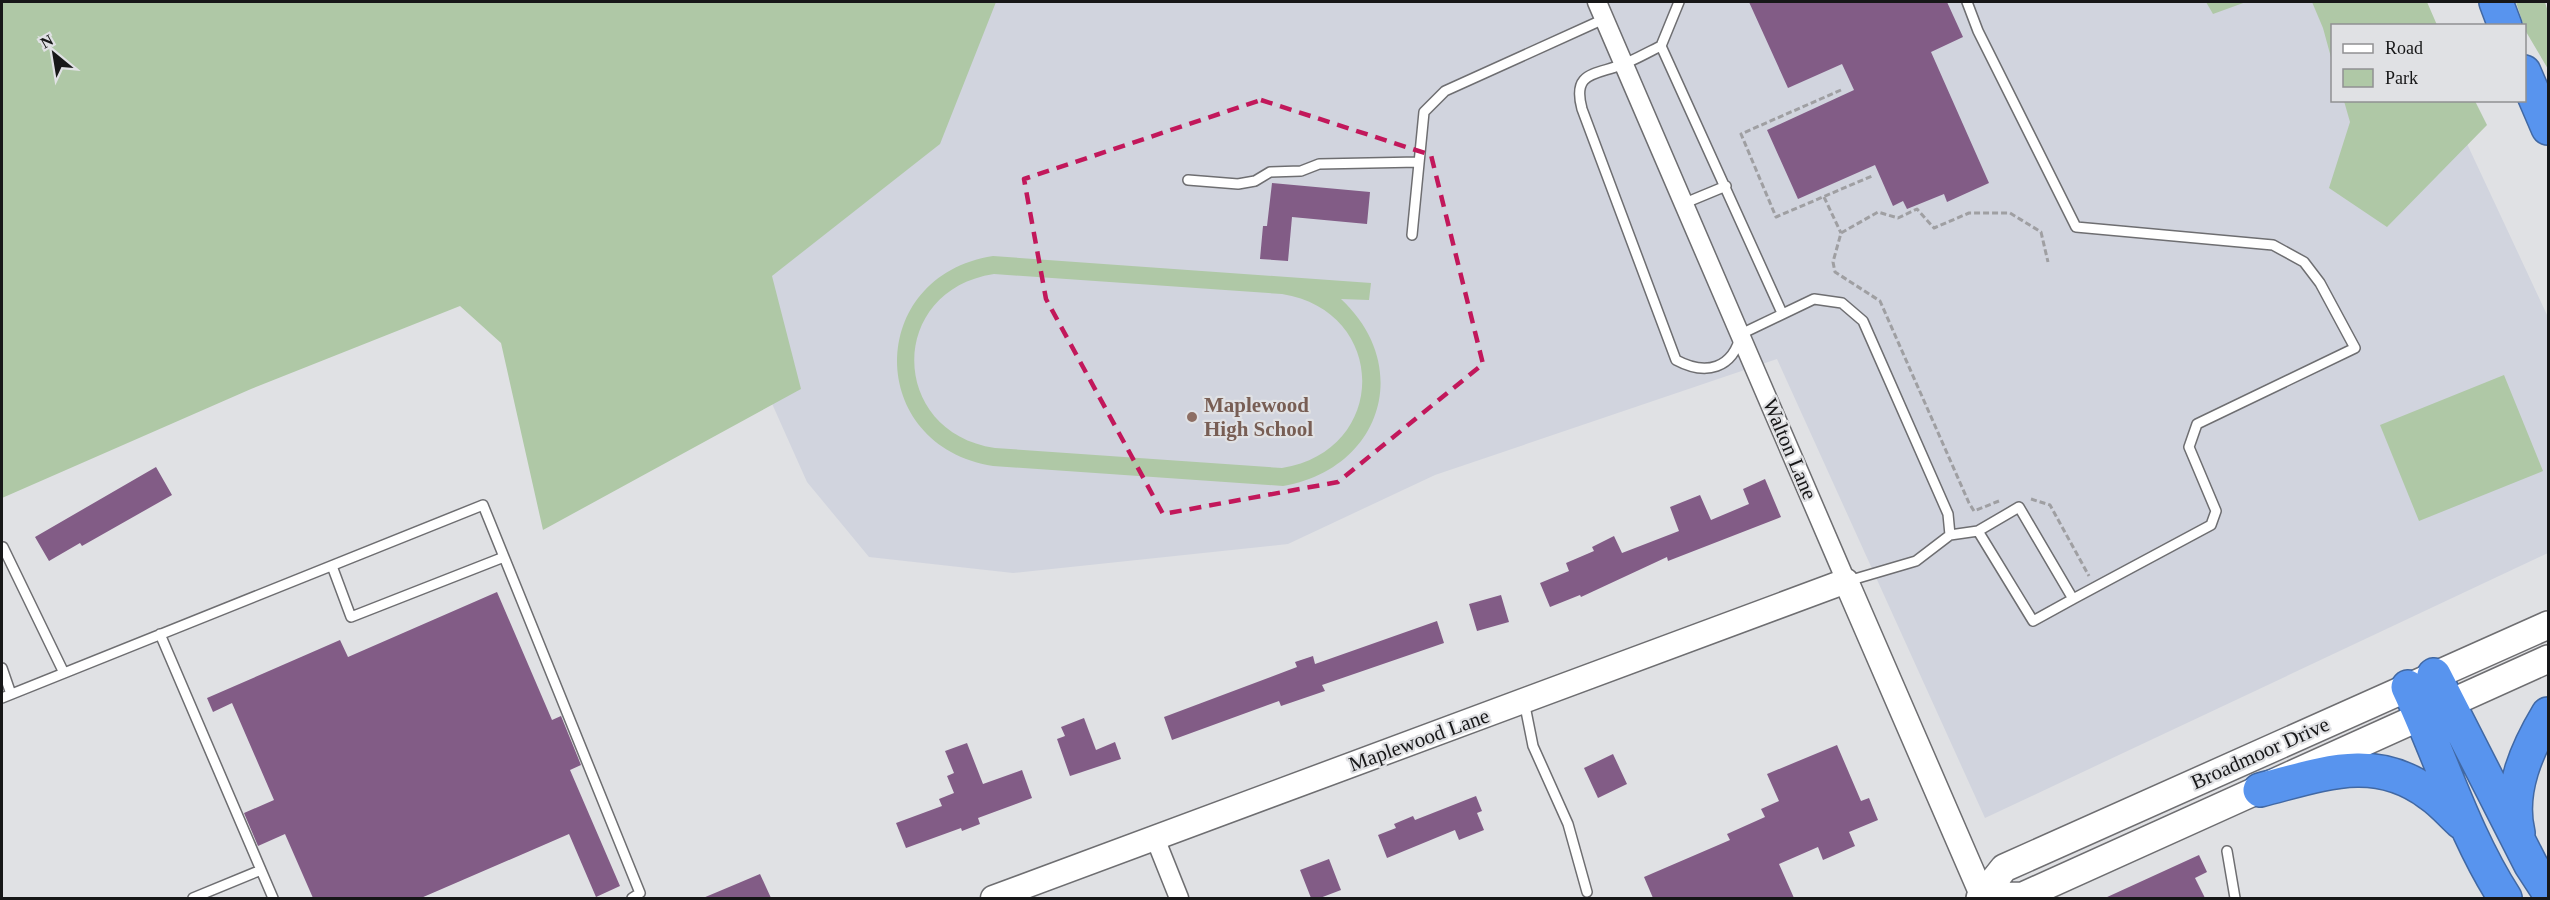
<svg xmlns="http://www.w3.org/2000/svg" width="2550" height="900" viewBox="0 0 2550 900" font-family="'Times New Roman',serif">
<style>
.built{fill:#d1d4de}
.green{fill:#afc8a6;fill-rule:evenodd}
.building{fill:#825c86}
.lines{fill:none;stroke-linecap:round;stroke-linejoin:round}
.service-casing{stroke:#6e6e71;stroke-width:12}
.minor-casing{stroke:#6e6e71;stroke-width:21}
.tertiary-casing{stroke:#6e6e71;stroke-width:27}
.secondary-casing{stroke:#6e6e71;stroke-width:30}
.motorway-casing{stroke:#4168a3;stroke-width:36}
.path{stroke:#9f9fa2;stroke-width:3;stroke-dasharray:6 3;stroke-linecap:butt}
.service{stroke:#fff;stroke-width:9}
.minor{stroke:#fff;stroke-width:18}
.tertiary{stroke:#fff;stroke-width:24}
.secondary{stroke:#fff;stroke-width:27}
.motorway{stroke:#5894ee;stroke-width:33}
.marked{fill:none;stroke:#c2185b;stroke-width:4.5;stroke-dasharray:12 8;stroke-linejoin:round}
.education-dot{fill:#8d6e63;stroke:#e0e1e4;stroke-width:2}
.labels{text-anchor:middle;stroke-width:4.5;stroke-linejoin:round;paint-order:stroke}
.education-label{font-size:21px;font-weight:bold;fill:#785e54;stroke:#e0e1e4;text-anchor:start}
.street-label{font-size:21px;fill:#171718;stroke:#e0e1e4}
</style>
<rect width="100%" height="100%" fill="#e0e1e4"/>
<path class="built" d="M839,2H2401L2332,26V100L2447,101L2548,317V553L1985,818L1777,359L1435,475L1288,544L1013,573L869,557L807,482L652,135Z"/>
<path class="green" d="M2,2H996L940,144L772,276L801,389L543,530L501,343L460,306L251,389L2,498Z
M2206,2H2246L2213,14Z
M2312,2H2427L2437,25L2332,26V61L2323,28Z
M2516,2H2545L2548,12V69L2525,30Z
M2344,101H2475L2487,125L2387,227L2329,188L2350,122Z
M993,256L1371,283L1369,300L1341,299C1414,367 1381,469 1283,486L993,466C865,446 865,276 993,256ZM994,274L1282,294C1389,311 1389,451 1282,468L995,448C888,432 887,290 994,274Z
M2504,375L2543,471L2419,521L2380,425Z"/>
<path class="building" d="M1749,2H1947L1963,37L1931,52L1989,183L1947,202L1944,194L1907,209L1903,201L1893,206L1875,165L1798,199L1767,130L1854,90L1842,64L1788,88Z
M1272,183L1370,192L1367,224L1292,217L1288,261L1260,259L1263,226H1267Z
M156,467L172,495L82,546L80,543L49,561L35,537Z
M1765,479L1781,517L1668,561L1667,557L1581,597L1580,595L1550,607L1540,583L1569,571L1566,563L1594,551L1592,547L1614,536L1622,553L1679,531L1670,507L1700,495L1711,520L1749,504L1743,489Z
M497,592L552,720L561,716L581,765L570,770L620,886L596,897L569,834L421,898H313L285,834L258,846L244,813L274,800L232,703L213,712L207,698L340,640L348,657Z
M1501,595L1509,622L1477,631L1469,604Z
M1437,621L1444,643L1322,685L1325,691L1281,706L1279,701L1172,740L1164,717L1297,667L1295,662L1313,656L1315,664Z
M1084,718L1096,750L1115,742L1121,759L1070,776L1057,739L1065,736L1061,727Z
M967,743L983,784L1022,770L1032,798L978,818L980,824L962,831L961,828L906,848L896,823L942,806L939,799L954,793L947,776L954,773L945,751Z
M1837,745L1861,801L1869,798L1878,820L1849,832L1855,846L1823,860L1818,847L1779,864L1794,898H1653L1644,877L1730,840L1727,834L1765,817L1761,809L1779,801L1767,774Z
M1613,754L1627,784L1598,798L1584,768Z
M1476,796L1482,811L1477,813L1484,830L1459,840L1455,830L1387,858L1378,835L1396,828L1394,824L1413,816L1415,820Z
M2199,855L2207,872L2195,878L2205,898H2105Z
M1329,859L1341,890L1320,898H1311L1300,870Z
M760,874L771,898H703Z"/>
<g class="lines">
<g class="service-casing">
<path id="service" d="M1967,2L1978,31L2076,227L2273,245L2304,262L2320,283L2355,348L2197,424L2189,447L2216,511L2211,525L2073,599
M1661,46L1679,2
M1188,180L1238,184L1255,181L1270,172L1301,171L1319,164L1419,162
M1685,203L1726,186
M1412,235L1424,112L1445,91L1604,19
M1782,313L1661,46C1648,52 1635,60 1621,65C1594,75 1572,72 1582,109L1676,360C1706,376 1733,369 1741,334L1814,299L1842,303L1863,321L1948,514L1950,535L1916,561L1848,581
M1950,535L1978,531L2019,507L2073,599L2033,621L1978,531
M3,547L64,673
M332,566L351,617L504,557
M160,634L273,898
M2,668L11,694
M2,698L483,505L640,893L632,898
M1524,701L1533,746L1568,824L1587,892
M2227,851L2235,898
M193,898L261,870"/>
</g>
<g class="minor-casing">
<path id="minor" d="M1597,2L1846,581
M1155,838L1179,898"/>
</g>
<g class="tertiary-casing">
<path id="tertiary" d="M993,898L1846,581L1983,897"/>
</g>
<g class="secondary-casing">
<path id="secondary" d="M1983,897L2023,896L2548,659
M1980,898L2004,868L2548,625"/>
</g>
<g class="motorway-casing">
<path id="motorway" d="M2496,2L2505,26
M2524,72L2548,128
M2434,675L2531,865L2548,891
M2408,687C2441,757 2463,833 2505,898
M2260,790C2320,775 2374,752 2430,794C2442,802 2451,813 2461,822
M2518,833C2508,791 2527,749 2548,714"/>
</g>
<path class="path" d="M1841,90L1741,134L1776,217L1872,176
M1824,197L1841,233
M2031,499L2050,505L2089,576
M1999,501L1974,511L1969,503L1880,301L1835,272L1833,262L1841,233L1878,212L1898,218L1917,209L1934,228L1969,213H2010L2041,232L2048,262"/>
<use href="#service" class="service"/>
<use href="#minor" class="minor"/>
<use href="#tertiary" class="tertiary"/>
<use href="#secondary" class="secondary"/>
<use href="#motorway" class="motorway"/>
</g>
<path class="marked" d="M1261,100L1431,155L1483,364L1338,482L1163,514L1046,299L1024,179Z"/>
<circle class="education-dot" cx="1192" cy="417" r="6"/>
<g class="labels">
<g class="education-label">
<text x="1204" y="412">Maplewood<tspan x="1204" dy="24">High School</tspan></text>
</g>
<g class="street-label">
<text transform="translate(1790 449) rotate(67)" y="7">Walton Lane</text>
<text transform="translate(1419 740) rotate(-20)" y="7">Maplewood Lane</text>
<text transform="translate(2260 753) rotate(-24)" y="7">Broadmoor Drive</text>
</g>
</g>
<rect width="2550" height="900" fill="none" stroke="#171718" stroke-width="6"/>
<rect x="2331" y="24" width="195" height="78" fill="#e0e1e4" stroke="#909092" stroke-width="1.5"/>
<rect x="2343" y="44" width="30" height="9" fill="#ffffff" stroke="#909092" stroke-width="1.5"/>
<text x="2385" y="54" font-size="18" fill="#171718">Road</text>
<rect x="2343" y="69" width="30" height="18" fill="#afc8a6" stroke="#909092" stroke-width="1.5"/>
<text x="2385" y="84" font-size="18" fill="#171718">Park</text>
<g transform="translate(54 54) rotate(330)" stroke="#e0e1e4" stroke-width="4.5" paint-order="stroke">
<path d="M0-4.5L10 22L0 15L-10 22Z" fill="#171718"/>
<text y="-9" font-size="16" font-weight="bold" text-anchor="middle" fill="#171718">N</text>
</g>
</svg>
